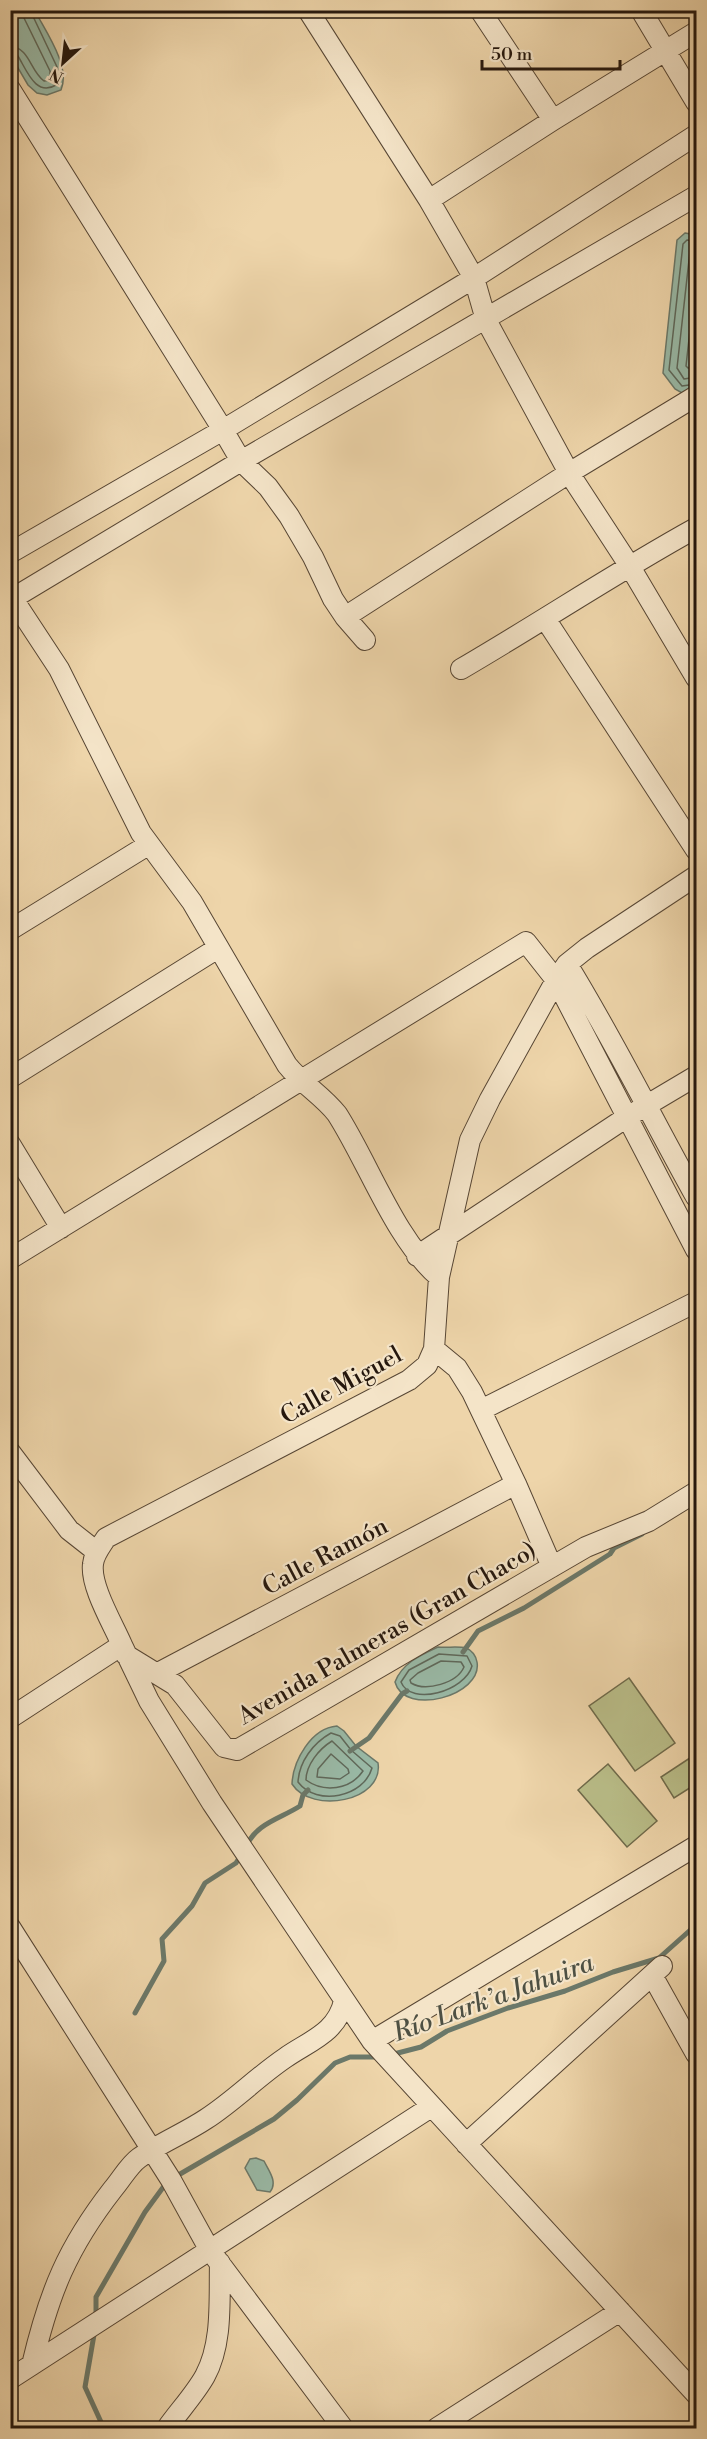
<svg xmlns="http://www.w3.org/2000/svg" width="707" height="2439" viewBox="0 0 707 2439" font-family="'Libre Bodoni',serif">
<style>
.green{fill:#b9bd88;stroke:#6f6a4a;stroke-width:1.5}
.water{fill:#99b9a6;stroke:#6b7869;stroke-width:1.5}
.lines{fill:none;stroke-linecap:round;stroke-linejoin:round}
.shore{stroke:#5f685a;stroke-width:1.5}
.stream{stroke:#6b7869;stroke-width:5}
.minor-casing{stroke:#574634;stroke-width:22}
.minor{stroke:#f4e4c8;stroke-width:20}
.labels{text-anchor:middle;stroke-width:4.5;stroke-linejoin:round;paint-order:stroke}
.street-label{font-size:24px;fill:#25170d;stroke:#f4e4c8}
.water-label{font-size:26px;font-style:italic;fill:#4e5043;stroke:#f4e4c8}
</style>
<rect width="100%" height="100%" fill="#eed5aa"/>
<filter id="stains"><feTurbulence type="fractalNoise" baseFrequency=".00333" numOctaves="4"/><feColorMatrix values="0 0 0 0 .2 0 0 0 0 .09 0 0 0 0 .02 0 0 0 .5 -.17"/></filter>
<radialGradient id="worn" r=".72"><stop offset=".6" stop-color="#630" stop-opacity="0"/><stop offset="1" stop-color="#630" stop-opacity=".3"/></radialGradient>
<path class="green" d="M629,1678L675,1743L635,1771L589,1706Z
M696,1754V1784L674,1798L661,1777Z
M608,1764L657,1821L627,1847L578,1790Z"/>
<path class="water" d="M10,11H35C46,32 71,67 61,90L47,95L37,93L28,85L11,56Z
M685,233L696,235V389L682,393L675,389L663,373L677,240Z
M438,1647C447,1648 458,1646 466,1648C472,1650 476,1656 477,1662C483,1696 404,1717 395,1682C402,1663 421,1655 438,1647Z
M337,1726L344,1731L356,1746L378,1763C384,1801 312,1815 292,1784C293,1761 311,1728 337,1726Z
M256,2158L264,2161C269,2171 278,2182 270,2192L257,2190L245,2168L250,2159Z"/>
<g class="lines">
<path class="shore" d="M10,46C30,48 30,71 44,81L50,80V71L24,18L22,10
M10,54L18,56C27,71 36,97 56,85L59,79L58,69L30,10
M696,241L687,240L683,244L669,370L682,386L696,384
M696,248L690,251L677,368L684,379L696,377
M696,276L686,366L688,368H696
M439,1654L467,1656L472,1666C465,1691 411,1707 401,1682L409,1670Z
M441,1661L461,1662L464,1667C457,1683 426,1692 411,1683L410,1680L418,1673Z
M331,1733L340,1736L351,1750L372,1768C364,1797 317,1807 298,1782C299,1762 313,1743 331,1733Z
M332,1741L363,1771C350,1790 324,1793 306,1780C306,1765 319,1749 332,1741Z
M331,1754L348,1769L349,1773L340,1779L317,1777L318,1769Z"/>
<path class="stream" d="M463,1652L478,1631L524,1608L610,1554L614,1548L642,1534
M350,1751L369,1738L402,1694L407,1691
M246,1847C256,1823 280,1819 300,1806L303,1795L308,1790
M135,2013L164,1961L162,1939L192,1906L205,1883L236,1863L241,1855
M390,2055L421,2047L447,2031L508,2008L565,1991L613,1972L659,1958L696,1925
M175,2177L274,2119L297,2100L335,2063L350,2057H378
M96,2317V2297L145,2212L167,2182
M95,2329L85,2387L101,2422L99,2428"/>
<g class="minor-casing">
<path id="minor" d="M308,10L429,200L474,278L486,320L569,473L629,565L696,678
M480,10L553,120
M641,10L696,102
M10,89L223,430L241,461L268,487L289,516L313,557L333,599L345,617L365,640
M429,200L553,120L696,32
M10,553L223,430L474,278L696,135
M13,599L59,669L141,833L192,902L287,1065C302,1084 322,1095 337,1114C369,1164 395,1239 439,1277
M10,600L241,461L696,196
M345,617L569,473L696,396
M546,620L696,850
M461,669C540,623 616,572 696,528
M10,930L148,845
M567,964C614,1040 653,1120 696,1197
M10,1078L218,948
M10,1144L61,1228
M417,1256L627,1117L696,1076
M10,1259L526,942L556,980L696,1250
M434,1349L457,1368L472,1392L516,1484L552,1567
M481,1410L696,1302
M10,1452L69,1530L97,1552
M122,1645L149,1701L212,1803L372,2041L696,2394
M126,1655L175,1685L224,1747L237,1750L586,1547L649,1521L696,1492
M158,1673L516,1484
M10,1718L122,1645C113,1624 90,1586 93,1564C94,1554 101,1546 106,1538L409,1380L427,1365L434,1349L439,1277L470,1140L490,1099L556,980L567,964L587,948L696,876
M10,1927L171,2180L209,2249L343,2428
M652,1975L696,2054
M372,2041L696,1846
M466,2144L662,1966
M32,2365C49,2293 67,2248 113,2189C121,2180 129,2165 139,2158C160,2143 185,2133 206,2119C234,2101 257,2077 285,2058C309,2041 337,2033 344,2001
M10,2379L431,2107
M167,2428C179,2411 195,2394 205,2376C223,2343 219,2300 220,2263
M437,2428L620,2311"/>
</g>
<use href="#minor" class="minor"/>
</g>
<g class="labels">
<g class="street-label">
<text transform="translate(341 1385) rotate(-29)" y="8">Calle Miguel</text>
<text transform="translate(325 1556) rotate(-28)" y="8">Calle Ramón</text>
<text transform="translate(387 1633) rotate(-30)" y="8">Avenida Palmeras (Gran Chaco)</text>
</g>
<g class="water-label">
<text transform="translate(493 1997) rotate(-20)" y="9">Río Lark’a Jahuira</text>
</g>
</g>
<rect width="707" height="2439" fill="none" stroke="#eed5aa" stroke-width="36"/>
<rect x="12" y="12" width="683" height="2415" fill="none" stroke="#25170d" stroke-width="3"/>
<rect x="18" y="18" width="671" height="2403" fill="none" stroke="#25170d" stroke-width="1.5"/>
<g transform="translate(63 63) rotate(207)" stroke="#f4e4c8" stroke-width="4.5" paint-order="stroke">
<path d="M0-4.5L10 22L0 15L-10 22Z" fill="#25170d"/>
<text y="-9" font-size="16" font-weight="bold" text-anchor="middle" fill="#25170d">N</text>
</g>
<path d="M482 60v9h138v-9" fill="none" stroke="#25170d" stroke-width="3"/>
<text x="491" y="60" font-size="18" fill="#25170d" stroke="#f4e4c8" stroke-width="4.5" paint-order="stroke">50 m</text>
<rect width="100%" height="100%" filter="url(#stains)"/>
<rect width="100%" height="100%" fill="url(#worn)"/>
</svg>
